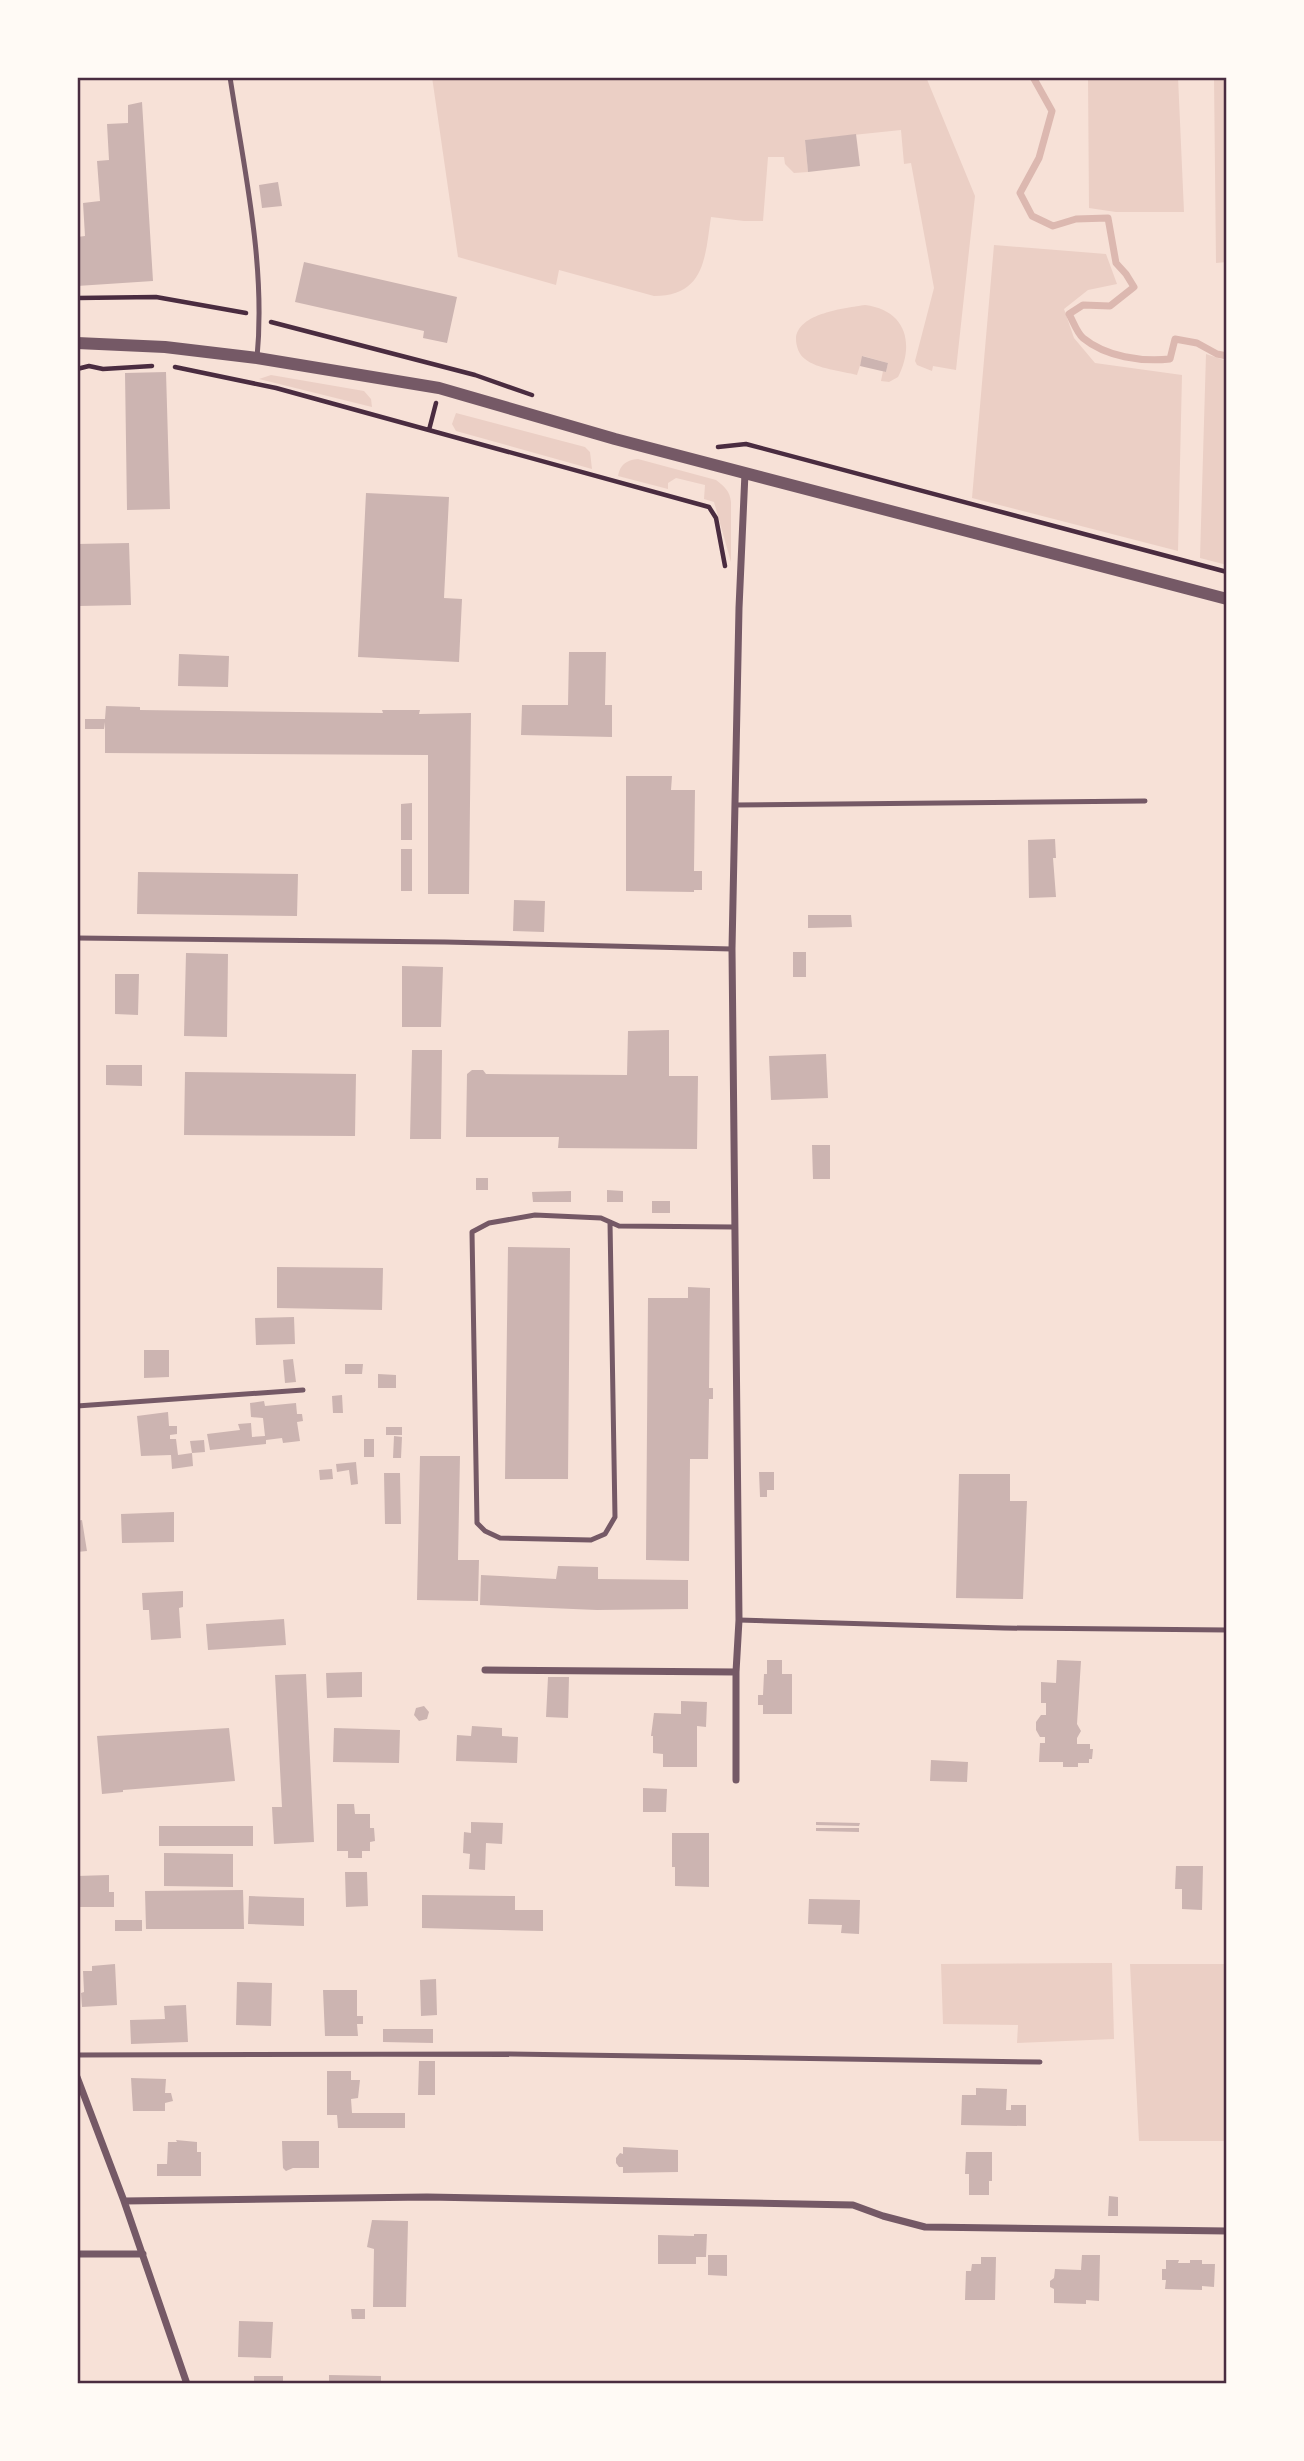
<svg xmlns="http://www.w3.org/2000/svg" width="1304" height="2461" viewBox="0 0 1304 2461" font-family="Bitter,serif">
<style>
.green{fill:#ebcfc5}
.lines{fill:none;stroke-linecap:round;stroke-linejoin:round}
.stream{stroke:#dcb8b0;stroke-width:7}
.building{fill:#ccb4b1}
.path{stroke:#4a2c40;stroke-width:4.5}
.service{stroke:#755966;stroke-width:5}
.minor{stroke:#755966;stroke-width:7}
.tertiary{stroke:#755966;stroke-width:12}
.neatline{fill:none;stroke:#4a2c40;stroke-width:2.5}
</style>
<rect width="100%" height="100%" fill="#f7e1d7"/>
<path class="green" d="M432,77H926L975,196L956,370L933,366L932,371L917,365L915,361L934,288L911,163L904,164L901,130L805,140L808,172L794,173L785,164L784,157H768L763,221H744L711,217C705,255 706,296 654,296L559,270L556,285L458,257Z
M1088,77H1178L1184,212H1116L1089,208Z
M1214,77H1227V262L1216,263Z
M994,245L1106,254L1117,284L1088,290L1064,309L1074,338L1095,363L1182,375L1178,551L972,498Z
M865,305C906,310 915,344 898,377L889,382L881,381L883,371L886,372L888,363L863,356L857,375C842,371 817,369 805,359C799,355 796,346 796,339C797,313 846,308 865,305Z
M1206,354L1227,361V565L1200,558Z
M271,375L364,391L371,399L372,407L259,379Z
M456,413L585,447L590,452L592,469L456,431L452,424Z
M638,459L716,480C724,486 730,491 731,502V562L714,502L704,499L705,485L676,478L668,483V489L618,476C620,465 626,460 638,459Z
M1112,1963L1114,2039L1017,2043L1018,2025L943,2024L941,1964Z
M1130,1964H1227V2141H1139Z"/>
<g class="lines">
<path class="stream" d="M1033,77L1052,111L1039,158L1020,193L1032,216L1053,226L1076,219L1108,218L1116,263L1126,274L1134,287L1110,306L1083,305L1069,314C1073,321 1077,333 1083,338C1106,357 1142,362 1170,359L1175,339L1197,343L1217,354L1227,356"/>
</g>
<path class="building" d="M142,102L153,281L77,286V237L85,236L83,203L100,201L97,161L109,160L107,124L128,123V105Z
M856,134L860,166L808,172L805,140Z
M278,182L282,206L262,208L259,185Z
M304,262L457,297L447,343L423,338L424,331L295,302Z
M862,356L888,363L886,372L860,366Z
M166,372L170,509L127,510L125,373Z
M366,493L449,497L444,598L462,599L459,662L358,657Z
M129,543L131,605L79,606L77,544Z
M569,652H606L605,705H612V737L521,735L522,705H568Z
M179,654L229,656L228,687L178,686Z
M106,706L140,707V710L383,713L382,710H420L419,714L471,713L469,894H428V755L105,753V722L104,729H85V719H105Z
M626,776H672L671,790H695L694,871H702V890H694V892L626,891Z
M412,803V840H401V804Z
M1055,839L1056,858H1053L1056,897L1029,898L1028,840Z
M401,849H412V891H401Z
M138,872L298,874L297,916L137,914Z
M514,900L545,901L544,932L513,931Z
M808,915H851L852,927L808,928Z
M793,952H806V977H793Z
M186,953L228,954L227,1037L184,1036Z
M402,966L443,967L441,1027H402Z
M115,974H139L138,1015L115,1014Z
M669,1030V1076H698L697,1149L558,1148L559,1137H466L467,1074L472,1070H483L486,1074L627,1075L628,1031Z
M412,1050H442L441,1139H410Z
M826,1054L828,1098L771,1100L769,1056Z
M106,1065H142V1086L106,1085Z
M185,1072L356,1074L355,1136L184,1135Z
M812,1145H830V1179H813Z
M476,1178H488V1190H476Z
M607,1190L623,1191V1202H607Z
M571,1191V1202H533L532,1192Z
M652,1201H670V1213H652Z
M508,1247L570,1248L568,1479H505Z
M277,1267L383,1268L382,1310L277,1308Z
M688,1287L710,1288L709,1388H713V1399H709L708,1459H690L689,1561L646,1560L648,1298H688Z
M294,1317L295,1344L256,1345L255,1318Z
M144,1350H169V1377L144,1378Z
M293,1359L296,1382L285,1383L283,1360Z
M345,1364H363L362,1374H345Z
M378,1374L396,1375V1388H378Z
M342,1395L343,1413H333L332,1396Z
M264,1401L265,1406L296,1403L297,1414H302L303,1421L297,1422L300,1441L283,1443L282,1438L266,1440V1444L210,1450L207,1434L240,1430L238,1424L251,1423L252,1437L265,1436L263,1418L251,1417L250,1403Z
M168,1412L169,1426H177V1434L170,1435V1439H176L178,1455L192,1453L190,1441L204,1440L205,1452L192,1453L193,1466L172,1469L171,1455L141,1456L137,1416Z
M386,1427H402V1435H386Z
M394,1436L402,1437L401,1458H393Z
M364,1439H374V1457H364Z
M420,1456H460L458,1560H479L478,1601L417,1600Z
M356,1462L358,1484L351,1485L349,1470L337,1472L336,1464Z
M332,1469L333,1479L320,1480L319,1470Z
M759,1472H774V1490H767V1497H760Z
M384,1473H400L401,1524H385Z
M959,1474H1010V1501H1027L1023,1599L956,1598Z
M174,1512V1542L122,1543L121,1514Z
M82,1520L87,1551L77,1552V1521Z
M558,1566L598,1567V1579L688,1580V1609L597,1610L480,1605L481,1575L556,1579Z
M183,1591V1607L179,1608L181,1638L151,1640L149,1610H143L142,1593Z
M284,1619L286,1645L208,1650L206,1624Z
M767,1660H782V1674H792V1714H763V1705H758V1695H763L764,1674H767Z
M1057,1660L1081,1661L1077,1724L1081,1731L1077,1738V1744H1090V1749H1093L1092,1759H1089V1763H1078V1767H1063V1762H1039L1040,1743H1045V1737H1040L1036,1730V1722L1041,1715H1046V1703H1041V1682L1056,1683Z
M362,1672V1697L327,1698L326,1673Z
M306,1674L314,1842L274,1844L272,1807H282L275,1675Z
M548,1677H569L568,1718L546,1717Z
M681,1701L707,1702L706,1727L697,1726V1767H663V1754L653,1753V1736H651L654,1713L681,1714Z
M424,1706L429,1712L427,1719L419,1721L414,1715L416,1708Z
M472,1726L502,1728V1736L518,1737L517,1763L456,1761L457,1735L471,1736Z
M229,1728L235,1781L123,1790V1792L102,1794L97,1736Z
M334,1728L400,1730L399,1763L333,1762Z
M931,1760L968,1762L967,1782L930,1781Z
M643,1788L667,1789L666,1812H643Z
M337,1804H354L355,1814H370V1828H374L375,1841L370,1842V1851H362V1858H348V1851H337Z
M471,1822L503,1823L502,1844L486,1843L485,1870L469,1869L470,1854L463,1853L464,1832L471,1833Z
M816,1822L860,1823L859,1826L816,1825Z
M159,1826H253V1846H159Z
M816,1828H859V1832L816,1831Z
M672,1833H709V1887L675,1886V1867H672Z
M164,1853L233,1854V1887L164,1886Z
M1176,1866H1203L1202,1910L1182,1909V1889H1175Z
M345,1872H367L368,1906L346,1907Z
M109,1875V1892H114V1907H77V1876Z
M243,1890L244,1929H146L145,1891Z
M422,1895L515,1896V1910H543V1931L422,1928Z
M249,1896L304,1898V1926L248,1924Z
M809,1899L860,1900L859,1934L841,1933L842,1925L808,1924Z
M115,1920H142V1931H115Z
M115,1964L117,2005L82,2007L81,1993L84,1992L83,1971H92V1966Z
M436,1979L437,2015L421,2016L420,1980Z
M237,1982L272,1983L271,2026L236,2025Z
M323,1990H357V2016H363V2024H357L358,2036H325Z
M186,2005L188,2042L131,2044L130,2020L165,2019L164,2006Z
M383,2029H433V2043L383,2042Z
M419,2061H435V2095H418Z
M327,2071H351V2080H360L358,2098L351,2099L352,2113H405V2128H338L337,2115H327Z
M131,2078L166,2079L165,2093H171L173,2101L165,2103V2111H133Z
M976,2088L1007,2089L1006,2110H1011V2105H1026V2126L961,2125L962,2095H976Z
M176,2140L197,2142V2152H201V2176H157V2164H167L168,2142H177Z
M282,2141H319V2168H293L286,2171L283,2168Z
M623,2147L678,2150V2172L623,2173V2167H619L616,2163V2158L620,2153L623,2154Z
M966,2152H992V2181H989V2195H969V2174H965Z
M1109,2196L1118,2197V2216H1108Z
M372,2220L408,2221L406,2307H373L374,2249L367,2247Z
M694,2234H707L706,2257H696V2264H658V2235L694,2236Z
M708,2255H727V2276L708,2275Z
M1082,2255H1100L1099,2301L1086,2300V2304L1054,2303V2289L1050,2287V2281L1054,2278L1055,2269L1081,2270Z
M981,2257H996L995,2300H965L966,2271H971L972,2264H981Z
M1166,2260H1179L1178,2263H1190V2260H1202V2264H1215L1214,2287L1202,2286V2290L1165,2289L1166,2280H1162V2269H1166Z
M351,2309H365V2319H352Z
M239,2321L273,2322L271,2358L238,2357Z
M329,2375L381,2376V2384H329Z
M254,2376H283V2384H254Z"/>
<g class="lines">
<path class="path" d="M77,298L156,297L246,313
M271,322L475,375L532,395
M175,367L276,388L709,507L716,518L725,566
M77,369L89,366L103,369L152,366
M429,430L436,403
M718,447L746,444L1227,572"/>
<path class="service" d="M230,77C244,170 266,264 257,358
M735,805L1145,801
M77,938L445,942L732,949
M610,1222L615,1517L605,1534L591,1540L500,1538L485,1531L477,1523L472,1232L489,1223L535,1215L601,1218L619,1226L734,1227
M77,1406L303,1390
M739,1620L1004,1628L1227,1630
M77,2055L510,2054L1040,2062"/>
<path class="minor" d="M485,1670L736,1672
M736,1780V1672L739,1620L732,949L739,608L745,473
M77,2077L124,2201L187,2384
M124,2201L427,2197L853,2205L883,2216L925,2227L1227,2231
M77,2254H143"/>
<path class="tertiary" d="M77,343L165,347L257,358L439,388L615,439L1227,599"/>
</g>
<rect width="1304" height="2461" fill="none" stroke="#fffaf5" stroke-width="158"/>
<rect x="79" y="79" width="1146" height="2303" class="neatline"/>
</svg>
